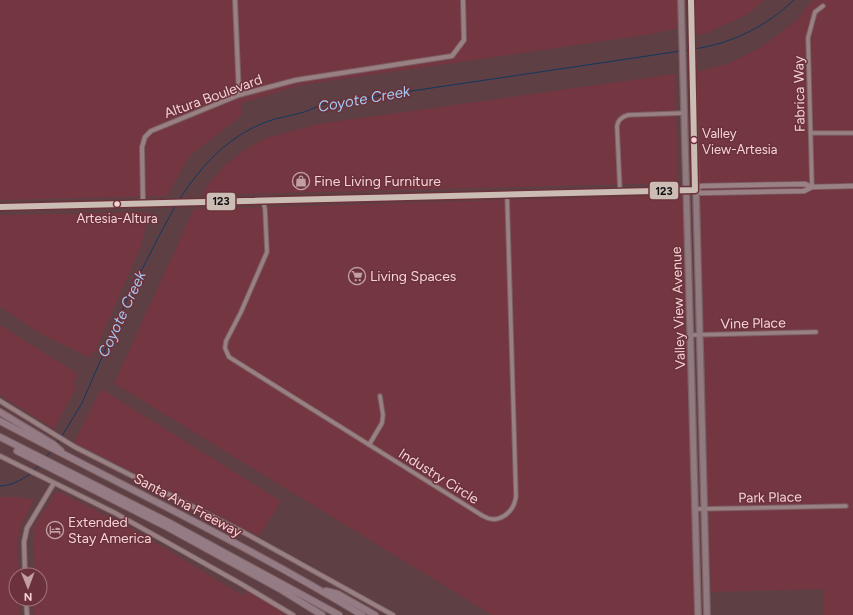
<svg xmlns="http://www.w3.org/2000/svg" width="853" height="615" viewBox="0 0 853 615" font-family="Figtree,sans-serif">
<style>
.built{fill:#743741}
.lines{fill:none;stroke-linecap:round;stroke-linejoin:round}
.stream{stroke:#12385f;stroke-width:1}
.minor-casing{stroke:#7b6064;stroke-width:5.5}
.tertiary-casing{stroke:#7b6064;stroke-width:6}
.secondary-casing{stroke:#7b6064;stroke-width:6}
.primary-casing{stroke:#7b6064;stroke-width:8}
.motorway-casing{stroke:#7b6064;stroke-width:8}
.minor{stroke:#998083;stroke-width:3.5}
.tertiary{stroke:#998083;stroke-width:4}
.secondary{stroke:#9a8186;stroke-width:4.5}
.primary{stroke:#917a80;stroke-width:5.5}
.motorway{stroke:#947b84;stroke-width:6}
.bus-1-casing{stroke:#6b323b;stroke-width:9}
.bus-1{stroke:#cbbcb4;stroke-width:6}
.bus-dot{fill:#f6d2d6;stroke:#6b323b;stroke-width:1.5}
.labels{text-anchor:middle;stroke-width:3;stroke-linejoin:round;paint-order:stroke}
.bus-label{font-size:13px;fill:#f6d2d6;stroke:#6b323b;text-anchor:start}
.street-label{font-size:14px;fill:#f6d2d6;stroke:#6b323b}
.poi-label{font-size:14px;fill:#f6d2d6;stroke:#6b323b;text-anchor:start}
.water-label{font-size:15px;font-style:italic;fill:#a3c9f2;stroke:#6b323b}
.line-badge{stroke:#6b323b;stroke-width:1.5}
.pale-badge-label{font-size:11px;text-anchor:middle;font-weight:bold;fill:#111}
</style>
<rect width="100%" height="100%" fill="#5e3f44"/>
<path class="built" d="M0,0H678L679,28L652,34L301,85L242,103L241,116L189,156L167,196L0,200Z
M694,0H765L746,15L707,33L695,36Z
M813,0H853V615H824L823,589L711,592L696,72L728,64L760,48L795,22Z
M675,74L678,183L202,195L206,187L223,167L246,149L266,138L319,124Z
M683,195L694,530V615H492L114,383L194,209Z
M149,212L141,246L96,349L90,358L41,334L0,307V215Z
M0,325L78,374L73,384L77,386L54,429L0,395Z
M101,389L281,501L259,536L74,443Z
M56,492L61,493L133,529L242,595H246V589L287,615H34L33,599H40V575H33V572H35L33,537L34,526Z
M0,497H15L34,499L20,527L17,545L19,575H16V599H20V615H0Z"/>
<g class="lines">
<path class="stream" d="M694,49C733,43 765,27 794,0
M684,51L691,50
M179,200C201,166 227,137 266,122C278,117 292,116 304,112C311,110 317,106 324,104L681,51
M62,436L82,403L130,293L160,234L176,205
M56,444L60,439
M46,457L52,450
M34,470L39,466
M0,486C11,486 21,480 30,474"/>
<g class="minor-casing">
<path id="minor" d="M811,133H853
M812,187L808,38L815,12L823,6
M620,191L617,126C618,120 621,117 628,115L684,113
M263,200L265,209L267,252L241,312L226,341L225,348L229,357L483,516C498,525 514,513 516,496L507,194
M691,335L816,332
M369,445L382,423L383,415L380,396
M695,509L846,506"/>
</g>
<g class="tertiary-casing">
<path id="tertiary" d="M235,0L239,95
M143,203L142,147L145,137L151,131L239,95L296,80L452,56L464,40L463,0
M0,401L75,447L243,532L393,615
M0,456L115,513L243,585L293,615
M25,575L24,542L27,528L54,483
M26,599L27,615"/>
</g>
<g class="secondary-casing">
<path id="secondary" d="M695,190L701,186L805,184L812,187L853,186
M0,207L686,190H695L701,193L804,191L812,187"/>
</g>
<g class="primary-casing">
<path id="primary" d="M681,0L698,615
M691,0L707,615"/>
</g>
<g class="motorway-casing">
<path id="motorway" d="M0,412L53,444L61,451
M0,421C121,485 245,544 362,615
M0,437L168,522L339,615
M17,451L169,528L280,589L322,615
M326,591L338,594L375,615"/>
</g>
<use href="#minor" class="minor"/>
<use href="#tertiary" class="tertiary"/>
<use href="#secondary" class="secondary"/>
<use href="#primary" class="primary"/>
<use href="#motorway" class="motorway"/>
<g class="bus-1-casing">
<path id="bus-1" d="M0,207L695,190L691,0"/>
</g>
<use href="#bus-1" class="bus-1"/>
</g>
<defs>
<g id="shop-ring" transform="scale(0.9)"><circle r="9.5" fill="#6b323b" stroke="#c19fa3" stroke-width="1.5"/><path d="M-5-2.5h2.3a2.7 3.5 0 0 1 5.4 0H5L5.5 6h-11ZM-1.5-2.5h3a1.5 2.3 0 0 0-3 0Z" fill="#c19fa3"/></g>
<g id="supermarket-ring" transform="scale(0.9)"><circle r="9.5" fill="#6b323b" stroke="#c19fa3" stroke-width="1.5"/><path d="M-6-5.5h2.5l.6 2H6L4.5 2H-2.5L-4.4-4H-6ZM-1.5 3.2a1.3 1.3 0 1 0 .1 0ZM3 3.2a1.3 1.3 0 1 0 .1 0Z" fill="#c19fa3"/></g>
<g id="hotel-ring" transform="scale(0.9)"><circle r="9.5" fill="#6b323b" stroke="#c19fa3" stroke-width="1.5"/><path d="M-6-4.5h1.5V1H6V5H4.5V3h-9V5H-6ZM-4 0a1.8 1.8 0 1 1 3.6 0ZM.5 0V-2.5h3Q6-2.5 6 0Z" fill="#c19fa3"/></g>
</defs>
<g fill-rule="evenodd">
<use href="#shop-ring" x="301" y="181"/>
<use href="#supermarket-ring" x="357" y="276"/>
<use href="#hotel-ring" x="55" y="530"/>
</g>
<g class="bus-dot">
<circle cx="694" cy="140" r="3.5"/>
<circle cx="117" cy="204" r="3.5"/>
</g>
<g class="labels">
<g class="bus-label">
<text x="702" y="138">Valley<tspan x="702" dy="16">View-Artesia</tspan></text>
<text x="117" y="223" text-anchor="middle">Artesia-Altura</text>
</g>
<g class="street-label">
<text transform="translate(799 94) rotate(-91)" y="5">Fabrica Way</text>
<text transform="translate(213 96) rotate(-20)" y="5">Altura Boulevard</text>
<text transform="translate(678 308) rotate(-92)" y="5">Valley View Avenue</text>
<text transform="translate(753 323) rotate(-1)" y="5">Vine Place</text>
<text transform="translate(439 476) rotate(32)" y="5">Industry Circle</text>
<text transform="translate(770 497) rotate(-1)" y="5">Park Place</text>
<text transform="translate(188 505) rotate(28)" y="5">Santa Ana Freeway</text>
</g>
<g class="poi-label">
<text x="314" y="186">Fine Living Furniture</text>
<text x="370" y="281">Living Spaces</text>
<text x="68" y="527">Extended<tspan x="68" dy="16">Stay America</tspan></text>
</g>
<g class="water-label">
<text transform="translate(364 99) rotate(-10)" y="5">Coyote Creek</text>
<text transform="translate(122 314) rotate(-65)" y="5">Coyote Creek</text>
</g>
</g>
<g class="line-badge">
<rect x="649" y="181" width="30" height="19" rx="4" fill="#cbbcb4"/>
<rect x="206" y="192" width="30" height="19" rx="4" fill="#cbbcb4"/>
</g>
<g class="pale-badge-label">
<text x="664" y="195">123</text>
<text x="221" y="205">123</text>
</g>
<g transform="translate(28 587) rotate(179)"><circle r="19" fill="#6b323b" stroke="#a37279"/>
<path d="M0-3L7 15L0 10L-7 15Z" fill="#c19fa3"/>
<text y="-6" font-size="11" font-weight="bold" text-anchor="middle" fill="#f6d2d6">N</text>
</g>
</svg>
